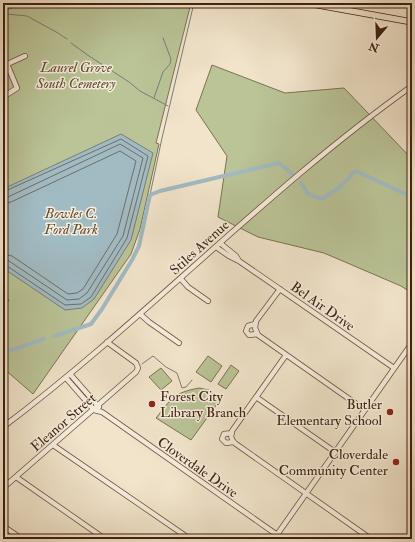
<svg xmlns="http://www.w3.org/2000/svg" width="415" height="542" viewBox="0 0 415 542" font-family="'IM FELL Double Pica',serif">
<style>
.green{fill:#bac497;stroke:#7c7252}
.water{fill:#a1bbc3;stroke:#7a7d7b}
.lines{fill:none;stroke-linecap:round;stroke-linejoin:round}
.shore{stroke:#706e68;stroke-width:1}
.stream{stroke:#7a7d7b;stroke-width:1}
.canal{stroke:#a1bbc3;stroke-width:4}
.minor-casing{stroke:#6c523d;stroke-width:6}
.major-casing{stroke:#3f210e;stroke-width:7}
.minor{stroke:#f6eddd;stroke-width:4.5}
.major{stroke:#f1e4cb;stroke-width:5.5}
.poi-dot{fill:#8f2418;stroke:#f6eddd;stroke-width:1.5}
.labels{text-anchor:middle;stroke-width:3;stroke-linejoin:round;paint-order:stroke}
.park-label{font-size:14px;font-style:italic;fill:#5e4a30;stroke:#f6eddd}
.street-label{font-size:14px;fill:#3f210e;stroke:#f6eddd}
.poi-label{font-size:14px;fill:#3f210e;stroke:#f6eddd;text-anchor:end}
</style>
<rect width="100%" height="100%" fill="#f1e4cb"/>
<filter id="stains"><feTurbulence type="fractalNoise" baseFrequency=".005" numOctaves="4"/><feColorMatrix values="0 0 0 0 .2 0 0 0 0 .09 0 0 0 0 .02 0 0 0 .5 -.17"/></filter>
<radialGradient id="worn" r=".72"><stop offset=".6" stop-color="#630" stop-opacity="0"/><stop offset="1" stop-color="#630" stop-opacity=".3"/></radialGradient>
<path class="green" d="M27,3H191L156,143L159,144L140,229L131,254L33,394L3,368V310L9,300L3,295V11Z
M212,65L285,93L344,88L412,159V293L401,286L324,253L258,237L218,217L227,156L196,110Z
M208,356L222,366L211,382L196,372Z
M231,365L239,371L226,389L218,384Z
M161,368L172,381L161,390L149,377Z
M199,388L209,390L220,400L191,440L156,418C172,398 173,393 199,388Z"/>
<path class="water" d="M121,134L153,153L131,240L94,299L82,308L65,310L3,268V189Z"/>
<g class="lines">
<path class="shore" d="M3,192L121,139L148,156L127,238L91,297L81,304L65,305L7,266L3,265
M3,197H8L120,144L143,158L123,236L87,293L79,299L67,300L9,261L3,260
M3,204L11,202L120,151L136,161L117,234L83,289L77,293L68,294L12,256L3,254"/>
<path class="stream" d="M6,14L27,16L58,33L67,39
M71,43L89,56L129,82L140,91L168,106
M154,98L163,72L170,64L171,59L163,38
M150,195L162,138L194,3
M142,364L153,356L166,367L177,373L182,388L186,387L192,380"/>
<path class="canal" d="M301,183L308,194L322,199C330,194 338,189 344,183C349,179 350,174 356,171L412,197
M55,336L91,324L102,309L132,260L139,246L150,195L160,191L279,163L293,174
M3,353L44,339"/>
<g class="minor-casing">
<path id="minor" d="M3,7L15,3
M3,66L25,56
M3,97L17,88L7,64
M220,243L236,256L239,261
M216,247L229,256L239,261L394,368
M181,279L188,287L208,301
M280,289L256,321L255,328L258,335L365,410
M140,314L149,322L179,343
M255,324L248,326L246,331L249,335L257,334
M286,355L232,431C230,436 232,441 236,444L371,539
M70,374L99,407
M66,378L94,410L102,412L283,539
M256,397L335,452
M3,427C145,320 267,189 412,86
M232,433L224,434L222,439L226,443L233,442
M53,445L190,539
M16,477L105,539
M3,488L136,372L138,368L136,363L107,342
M3,526L22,539
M274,539L412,343"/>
</g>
<g class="major-casing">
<path id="major" d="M307,3L412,22"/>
</g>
<use href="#minor" class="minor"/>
<use href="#major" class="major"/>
</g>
<g class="poi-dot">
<circle cx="152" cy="404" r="4"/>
<circle cx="390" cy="412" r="4"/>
<circle cx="396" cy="462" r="4"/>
</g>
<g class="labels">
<g class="park-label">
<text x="76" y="72">Laurel Grove<tspan x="76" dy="16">South Cemetery</tspan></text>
<text x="71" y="218">Bowles C.<tspan x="71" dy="16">Ford Park</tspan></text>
</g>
<g class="street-label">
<text transform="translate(199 247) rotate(-42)" y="5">Stiles Avenue</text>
<text transform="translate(323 306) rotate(35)" y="5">Bel Air Drive</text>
<text transform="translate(63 422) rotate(-41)" y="5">Eleanor Street</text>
<text transform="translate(198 467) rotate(35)" y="5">Cloverdale Drive</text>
</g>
<g class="poi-label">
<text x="160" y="401" text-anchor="start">Forest City<tspan x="160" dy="16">Library Branch</tspan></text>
<text x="382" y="409">Butler<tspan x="382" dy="16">Elementary School</tspan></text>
<text x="388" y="459">Cloverdale<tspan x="388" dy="16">Community Center</tspan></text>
</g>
</g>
<rect width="415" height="542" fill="none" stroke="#f1e4cb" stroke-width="16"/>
<rect x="4" y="4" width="407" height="534" fill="none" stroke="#3f210e" stroke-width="2"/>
<rect x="8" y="8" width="399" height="526" fill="none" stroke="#3f210e"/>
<g transform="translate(377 38) rotate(199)" stroke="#f6eddd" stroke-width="3" paint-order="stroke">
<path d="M0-3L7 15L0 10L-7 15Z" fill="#3f210e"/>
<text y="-6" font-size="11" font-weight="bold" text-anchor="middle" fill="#3f210e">N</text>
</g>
<rect width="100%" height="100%" filter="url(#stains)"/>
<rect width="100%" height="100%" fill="url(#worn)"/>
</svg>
